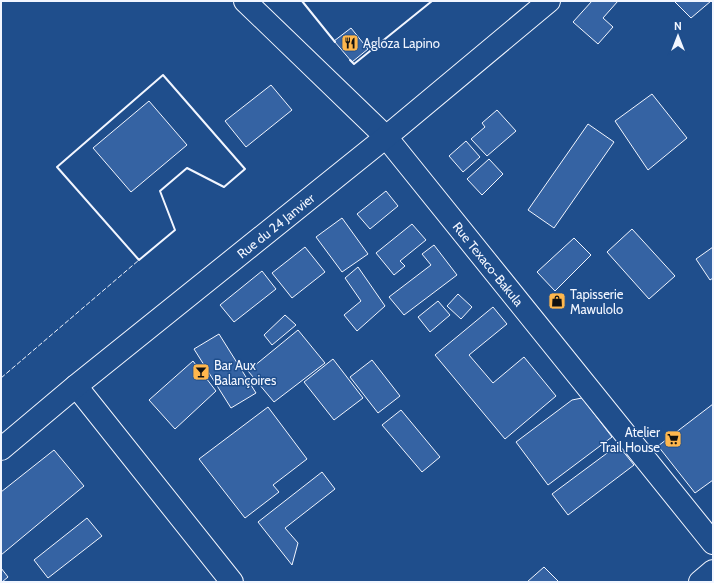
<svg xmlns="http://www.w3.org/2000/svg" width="714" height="583" viewBox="0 0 714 583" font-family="Cabin,sans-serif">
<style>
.building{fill:#3563a3;stroke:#f2f6ff}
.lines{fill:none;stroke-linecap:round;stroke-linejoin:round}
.street-casing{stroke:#f2f6ff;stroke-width:24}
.street{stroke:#1f4e8c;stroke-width:22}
.fence{stroke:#f2f6ff;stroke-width:1;stroke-dasharray:5 2;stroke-linecap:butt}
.wall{stroke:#f2f6ff;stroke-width:2}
.labels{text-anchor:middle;stroke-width:3;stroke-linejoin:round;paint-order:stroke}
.poi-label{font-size:13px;fill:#f2f6ff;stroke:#1f4e8c;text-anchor:start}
.street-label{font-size:13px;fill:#f2f6ff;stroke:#1f4e8c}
</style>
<rect width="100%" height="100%" fill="#1f4e8c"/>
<path class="building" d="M592,1H618L603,18L613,27L598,44L573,22Z
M674,1H711L691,18Z
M351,28L368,49L352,62L334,41Z
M271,85L292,110L246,147L225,121Z
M652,94L687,138L648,170L615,121Z
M149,101L187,145L131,192L93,148Z
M497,110L516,131L487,156L471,139L485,127L482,123Z
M588,124L614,142L554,228L528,210Z
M466,141L480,157L463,172L449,156Z
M489,159L503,174L482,195L467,179Z
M386,191L398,206L370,229L357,214Z
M342,218L368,254L342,272L316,237Z
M412,224L426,240L400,261L405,266L394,275L376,253Z
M632,229L675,276L649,299L607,252Z
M574,238L591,255L555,291L537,272Z
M434,245L457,275L404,315L389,297L431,265L422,254Z
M305,247L325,272L292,298L272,273Z
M713,247V278L710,280L696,259Z
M358,267L385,306L357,331L344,315L361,301L345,278Z
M262,271L276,289L234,322L220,305Z
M458,294L472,307L461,319L447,306Z
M438,301L450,315L430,332L418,317Z
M493,307L507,324L469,355L493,383L524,357L556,396L505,439L435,355Z
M285,315L296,325L272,345L264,335Z
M298,330L325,363L274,402L248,371Z
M219,334L256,393L231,408L194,349Z
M333,359L363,398L334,420L304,382Z
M372,360L400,396L378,413L350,377Z
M193,361L216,391L175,429L149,400Z
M582,398L612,437L548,485L516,442L572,400Z
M713,404V480L695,493L658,446Z
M268,407L307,459L273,485L279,492L245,518L199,459Z
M401,410L440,457L422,472L382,425Z
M618,445L634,465L568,515L552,494Z
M54,450L84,486L1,555V492Z
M322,472L335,489L285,528L298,543L292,565L258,522Z
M87,518L102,536L48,578L34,560Z
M544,567L559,582H527Z
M1,568L8,577L2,582H1Z"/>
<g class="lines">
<g class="street-casing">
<g id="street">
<path id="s1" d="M245,1L386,137L713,543"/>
<path d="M76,386L232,582"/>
<path id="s2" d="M1,449L76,386L386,137L549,1"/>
<path d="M700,582L713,571"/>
</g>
</g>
<use href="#street" class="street"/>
<path class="fence" d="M1,378L139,260"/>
<path class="wall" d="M302,1L335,42
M350,60L354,64L432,1
M163,75L245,169L224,187L187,168L160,191L175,230L139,260L57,167Z"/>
</g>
<defs>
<g id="restaurant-square" transform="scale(0.9)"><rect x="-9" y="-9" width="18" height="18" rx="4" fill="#ffb74d" stroke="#1f4e8c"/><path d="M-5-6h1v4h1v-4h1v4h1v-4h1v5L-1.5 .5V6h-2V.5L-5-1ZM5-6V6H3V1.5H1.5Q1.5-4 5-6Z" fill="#111"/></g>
<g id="shop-square" transform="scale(0.9)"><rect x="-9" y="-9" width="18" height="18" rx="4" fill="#ffb74d" stroke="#1f4e8c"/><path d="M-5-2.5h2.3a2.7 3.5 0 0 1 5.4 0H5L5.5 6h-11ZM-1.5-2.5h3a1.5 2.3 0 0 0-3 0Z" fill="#111"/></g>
<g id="bar-square" transform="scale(0.9)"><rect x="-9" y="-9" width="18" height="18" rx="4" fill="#ffb74d" stroke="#1f4e8c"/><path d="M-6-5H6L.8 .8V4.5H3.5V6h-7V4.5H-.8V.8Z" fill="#111"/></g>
<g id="supermarket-square" transform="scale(0.9)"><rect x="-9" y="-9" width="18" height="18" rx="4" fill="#ffb74d" stroke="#1f4e8c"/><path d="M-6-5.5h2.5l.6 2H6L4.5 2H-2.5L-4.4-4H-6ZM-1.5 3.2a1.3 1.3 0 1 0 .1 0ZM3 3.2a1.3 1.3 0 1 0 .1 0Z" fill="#111"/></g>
</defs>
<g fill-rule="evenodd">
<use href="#restaurant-square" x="350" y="43"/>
<use href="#shop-square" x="557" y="301"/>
<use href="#bar-square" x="201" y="372"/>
<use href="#supermarket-square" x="673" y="439"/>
</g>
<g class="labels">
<g class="poi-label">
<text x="363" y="48">Agloza Lapino</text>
<text x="570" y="299">Tapisserie<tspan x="570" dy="15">Mawulolo</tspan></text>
<text x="214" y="370">Bar Aux<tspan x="214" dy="15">Balançoires</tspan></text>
<text x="660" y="437" text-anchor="end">Atelier<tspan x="660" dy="15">Trail House</tspan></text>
</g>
<g class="street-label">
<text dy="5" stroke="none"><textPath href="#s2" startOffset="354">Rue du 24 Janvier</textPath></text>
<text dy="5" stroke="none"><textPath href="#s1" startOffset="359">Rue Texaco-Bakula</textPath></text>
</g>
</g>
<rect width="714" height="583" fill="none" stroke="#f2f6ff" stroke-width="4"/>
<g transform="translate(678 36)" stroke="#1f4e8c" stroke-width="3" paint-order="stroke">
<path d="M0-3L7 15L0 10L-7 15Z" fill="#f2f6ff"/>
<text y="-6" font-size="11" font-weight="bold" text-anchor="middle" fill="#f2f6ff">N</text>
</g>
</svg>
